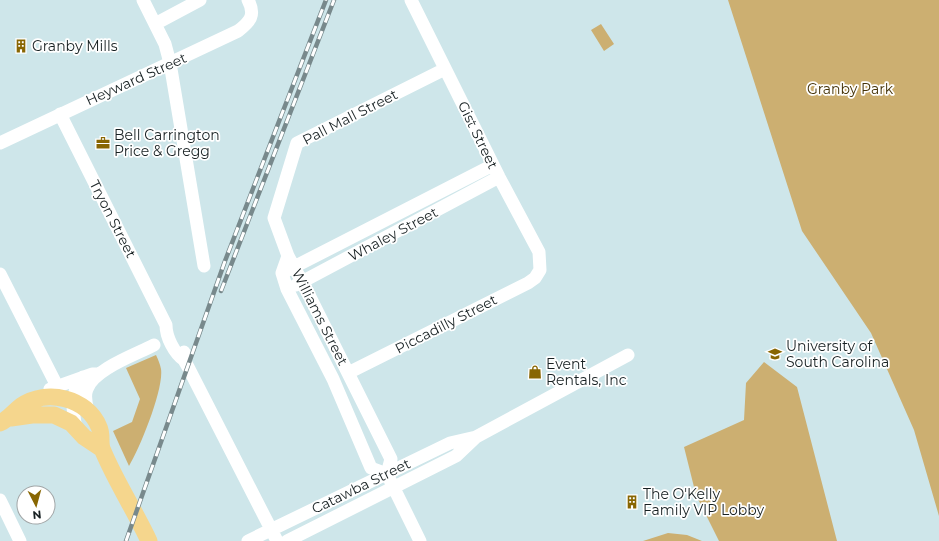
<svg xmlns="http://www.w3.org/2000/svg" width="939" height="541" viewBox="0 0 939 541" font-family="Montserrat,sans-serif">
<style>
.green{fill:#ccaf71}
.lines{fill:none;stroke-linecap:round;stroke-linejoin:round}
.minor{stroke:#fff;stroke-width:13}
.major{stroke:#f5d68d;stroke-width:17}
.rail-casing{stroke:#78898c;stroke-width:4.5}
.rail{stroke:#fff;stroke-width:3;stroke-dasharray:9;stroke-linecap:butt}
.labels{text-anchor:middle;stroke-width:3.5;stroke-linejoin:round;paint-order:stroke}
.poi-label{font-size:14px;fill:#172022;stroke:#fff;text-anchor:start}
.street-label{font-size:14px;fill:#172022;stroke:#fff}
.park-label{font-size:14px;fill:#443206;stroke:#fff}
</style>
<rect width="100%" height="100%" fill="#cee6ea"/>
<path class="green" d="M728,0H939V516L914,430L871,333L802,231Z
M601,24L614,44L604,51L591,30Z
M156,355C158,359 160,364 161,369C164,389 140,448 129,466L113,431L132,422L140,399L126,368Z
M764,362L797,387L837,541H719L696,495L684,447L744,420L746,383Z
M668,533L687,535L702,541H643Z"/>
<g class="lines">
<path class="minor" d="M143,0L165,44L170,63L204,266
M155,24L200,0
M60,114L166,325C166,337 174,353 184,360
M0,143L238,31C250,22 256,15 248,0
M288,256L282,273L287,289L333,379L371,468L387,474L420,541
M288,270L493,165
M0,274L57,386
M296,285L499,177
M184,352V360L188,367L277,541
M348,373L528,283L535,278L540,270L539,252L499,177L411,0
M50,389L92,374H97
M88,411C86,404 84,396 87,389C94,369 135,355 154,345
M76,428C72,408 70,393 83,377
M387,474L391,459L305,287L288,256L274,218L297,143L445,69
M0,500L20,541
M248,541L450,443L476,437
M287,541L456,456L476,437L628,355"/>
<path class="major" d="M11,418L32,415H54L71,423L84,437L102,449
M0,423C10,418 13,412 21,406C47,388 87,398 99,427C103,435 99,444 103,451C116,482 135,511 149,541"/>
<g class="rail-casing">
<path id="rail" d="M221,291L334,0
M126,541L225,261L326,0"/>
</g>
<use href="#rail" class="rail"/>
</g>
<defs>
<g id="building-bare" transform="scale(1.08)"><path d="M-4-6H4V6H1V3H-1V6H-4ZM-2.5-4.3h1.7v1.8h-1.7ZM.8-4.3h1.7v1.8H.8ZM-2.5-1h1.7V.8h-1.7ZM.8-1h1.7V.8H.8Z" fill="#886602" stroke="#fff" stroke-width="2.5" paint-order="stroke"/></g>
<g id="office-bare" transform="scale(1.08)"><path d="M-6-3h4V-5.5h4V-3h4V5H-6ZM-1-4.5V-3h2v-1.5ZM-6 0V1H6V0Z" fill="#886602" stroke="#fff" stroke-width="2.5" paint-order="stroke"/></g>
<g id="university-bare" transform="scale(1.08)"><path d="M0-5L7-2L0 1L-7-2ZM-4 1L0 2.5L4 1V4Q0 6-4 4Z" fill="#886602" stroke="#fff" stroke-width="2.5" paint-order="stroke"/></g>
<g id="shop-bare" transform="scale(1.08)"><path d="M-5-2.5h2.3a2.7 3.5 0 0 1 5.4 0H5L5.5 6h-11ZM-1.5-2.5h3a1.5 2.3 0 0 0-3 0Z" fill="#886602" stroke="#fff" stroke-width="2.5" paint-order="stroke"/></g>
</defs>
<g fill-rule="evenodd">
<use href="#building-bare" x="21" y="46"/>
<use href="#office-bare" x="103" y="143"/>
<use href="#university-bare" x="775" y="354"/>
<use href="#shop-bare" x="535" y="372"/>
<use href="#building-bare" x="632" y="502"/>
</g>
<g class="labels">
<g class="poi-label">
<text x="32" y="51">Granby Mills</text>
<text x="114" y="140">Bell Carrington<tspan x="114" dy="16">Price &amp; Gregg</tspan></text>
<text x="786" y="351">University of<tspan x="786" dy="16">South Carolina</tspan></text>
<text x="546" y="369">Event<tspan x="546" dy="16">Rentals, Inc</tspan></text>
<text x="643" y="499">The O'Kelly<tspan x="643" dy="16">Family VIP Lobby</tspan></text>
</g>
<g class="street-label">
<text transform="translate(136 79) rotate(-24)" y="5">Heyward Street</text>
<text transform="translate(350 117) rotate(-27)" y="5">Pall Mall Street</text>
<text transform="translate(478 135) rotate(64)" y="5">Gist Street</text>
<text transform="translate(113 219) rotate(63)" y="5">Tryon Street</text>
<text transform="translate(393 234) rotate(-28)" y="5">Whaley Street</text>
<text transform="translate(320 317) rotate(63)" y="5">Williams Street</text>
<text transform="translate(446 324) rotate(-27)" y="5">Piccadilly Street</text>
<text transform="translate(361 486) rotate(-26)" y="5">Catawba Street</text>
</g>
<g class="park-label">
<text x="850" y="94">Granby Park</text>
</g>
</g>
<g transform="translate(36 505) rotate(174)"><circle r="19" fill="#ffffff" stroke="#a2a6a7"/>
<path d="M0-3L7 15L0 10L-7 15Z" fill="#886602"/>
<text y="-6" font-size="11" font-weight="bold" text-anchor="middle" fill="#172022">N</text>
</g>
</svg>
